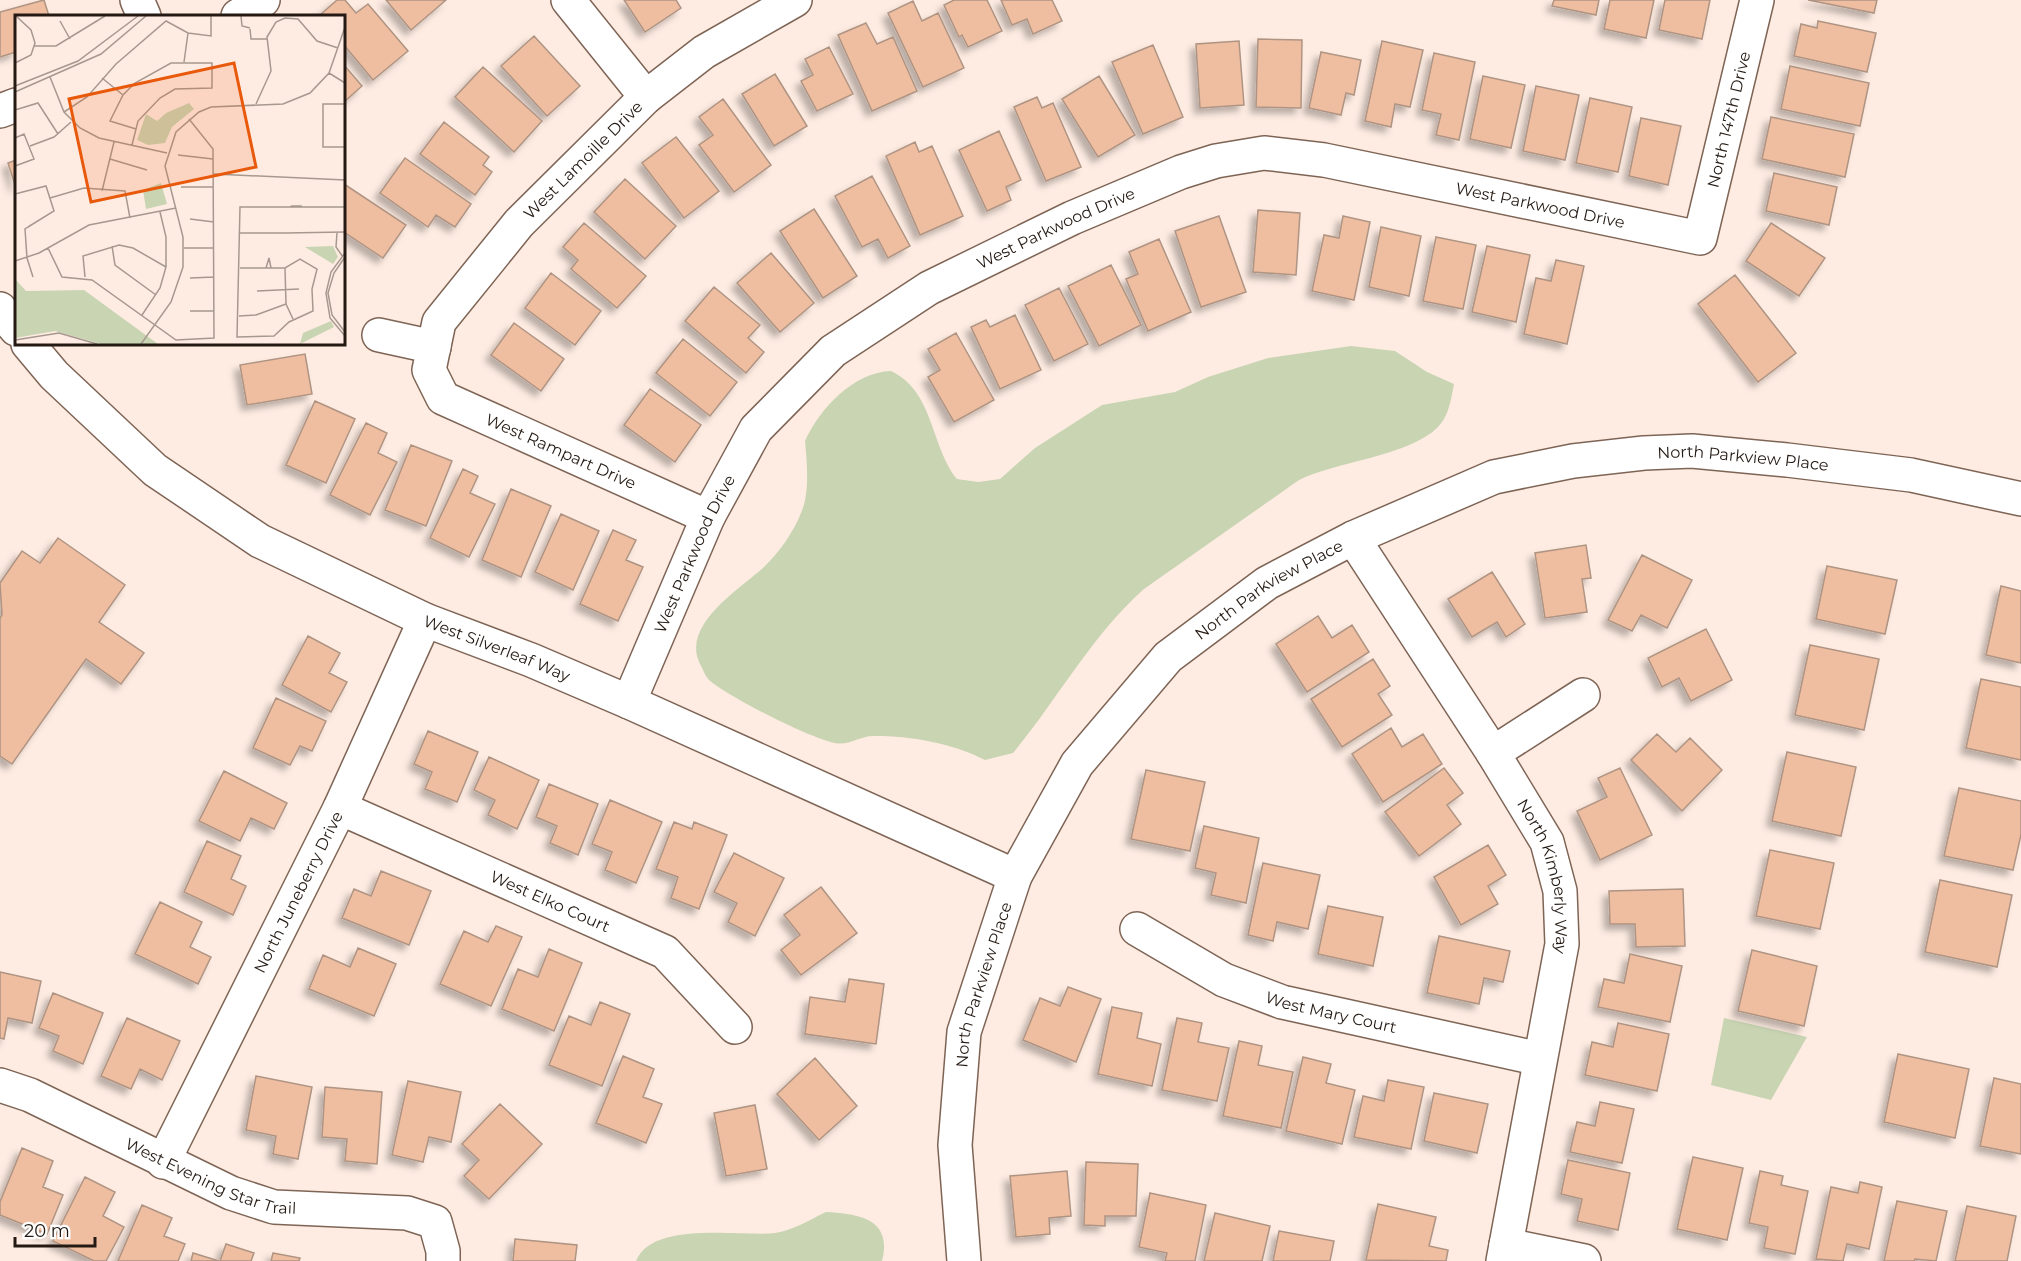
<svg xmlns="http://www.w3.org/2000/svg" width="2021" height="1261" viewBox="0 0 2021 1261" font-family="Montserrat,sans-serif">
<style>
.green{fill:#c9d4b3}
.building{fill:#efbea1;stroke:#af9483;stroke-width:1.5;filter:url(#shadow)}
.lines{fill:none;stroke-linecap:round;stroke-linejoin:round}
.minor-casing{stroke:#7e6455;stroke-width:36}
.minor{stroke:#fff;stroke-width:33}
.labels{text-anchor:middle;stroke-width:5;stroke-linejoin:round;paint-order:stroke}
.street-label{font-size:16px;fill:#241a13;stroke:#fff}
.inset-road{fill:none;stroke:#a7988f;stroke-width:1.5}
.view{fill:#e8590c;fill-opacity:0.15;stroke:#e8590c;stroke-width:3}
.inset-edge{fill:none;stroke:#241a13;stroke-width:3}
</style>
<defs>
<filter id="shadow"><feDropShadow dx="-5.5" dy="5.5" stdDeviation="3" flood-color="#0004"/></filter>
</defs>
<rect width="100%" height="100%" fill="#feece2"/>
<path class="green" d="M1351,346L1395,351L1427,372L1454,384C1451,399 1449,416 1438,427C1410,456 1334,462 1299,480L1144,589C1091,636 1058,699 1013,753L985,760C952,743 911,736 875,736C861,735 849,746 835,743C811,739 727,696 709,680C705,676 703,669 700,664C680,624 742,588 765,566C780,551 793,533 801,513C810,493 807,463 805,441C820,408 854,372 891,371C934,391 930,445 957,479L978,482L1000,479L1035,448L1102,405L1175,392L1208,377L1268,358Z
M1724,1018L1807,1037L1771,1100L1711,1085Z
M826,1212C858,1214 893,1218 882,1261H636C653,1220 740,1237 775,1233C792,1231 811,1219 826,1212Z"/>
<path class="building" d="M44,0L49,16H16V52L0,57V12Z
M337,0H345L356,13L368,4L408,51L373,80L344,45V16H319Z
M386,0H446L411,30Z
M624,0H676L681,8L645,32Z
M954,0H987L1002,31L968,47L962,35L959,37L944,5Z
M1001,0H1052L1062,21L1033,34L1027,19L1012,25Z
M1554,0H1599L1596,15L1552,6Z
M1610,0H1654L1646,38L1604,29Z
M1665,0H1710L1702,39L1659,30Z
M1808,0H1877L1874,13Z
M913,1L922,21L938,13L964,68L923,87L888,13Z
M1818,21L1876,33L1867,72L1794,56L1801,24L1817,28Z
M866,23L877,44L893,37L917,91L872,111L838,35Z
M534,36L580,86L547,116L501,66Z
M1258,39L1302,40L1301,108L1256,107Z
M1239,41L1244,105L1200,108L1196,44Z
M1382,41L1423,50L1410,107L1395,104L1391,127L1365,121Z
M1153,45L1183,117L1143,134L1112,62Z
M829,47L853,94L817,111L801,81L813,75L805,59Z
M1321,52L1361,60L1354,95L1346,93L1341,115L1309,108Z
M1434,53L1475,62L1459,140L1436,135L1441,114L1422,110Z
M344,65L362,86L344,102Z
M1790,66L1869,83L1860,126L1781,109Z
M483,67L542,121L514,152L455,97Z
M775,74L807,126L774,146L742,94Z
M1099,76L1135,135L1098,157L1062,99Z
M1483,76L1525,85L1511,148L1470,139Z
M1536,86L1579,95L1565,160L1523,151Z
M1037,97L1042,108L1053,103L1081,167L1046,181L1014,107Z
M1590,98L1632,107L1618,172L1576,163Z
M723,99L771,165L734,192L699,145L713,135L699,117Z
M1771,117L1854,134L1845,177L1762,159Z
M1641,118L1681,126L1668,185L1629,176Z
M444,122L489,157L483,165L492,172L475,195L420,154Z
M999,131L1021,180L1006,187L1011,200L987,211L959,150Z
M676,137L719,191L684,218L642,163Z
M915,142L919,152L932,146L963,216L920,235L886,156Z
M405,158L471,204L455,227L436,215L428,227L380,193Z
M16,160V188L8,163Z
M1774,173L1837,187L1829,225L1766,211Z
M872,176L910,246L888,258L878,239L862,247L835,196Z
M625,179L676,226L645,259L594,212Z
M344,184L406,225L383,258L344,232Z
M814,209L857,276L823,298L780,231Z
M1258,210L1300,213L1296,275L1253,272Z
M1219,216L1246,292L1201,307L1175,231Z
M1343,216L1370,222L1354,300L1312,291L1324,235L1339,238Z
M584,223L646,276L617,308L571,269L578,260L563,247Z
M1771,223L1825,258L1799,296L1746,261Z
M1381,227L1421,236L1409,296L1369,287Z
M1436,237L1476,245L1463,309L1423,301Z
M1159,239L1191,312L1148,331L1126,279L1138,274L1129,252Z
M1487,246L1530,255L1516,322L1472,312Z
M771,253L814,303L780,332L737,283Z
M1556,260L1584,266L1567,344L1524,334L1536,278L1551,281Z
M1111,265L1141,325L1099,346L1068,286Z
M551,273L601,311L575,345L525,308Z
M1735,275L1796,353L1758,382L1698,304Z
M714,287L760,325L748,338L764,352L746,373L685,321Z
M1059,288L1088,344L1054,361L1025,305Z
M1015,315L1041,370L1000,389L971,327L986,320L990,327Z
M514,323L564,359L541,391L491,355Z
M956,333L994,400L954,422L928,377L940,370L928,349Z
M683,339L737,382L710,416L656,373Z
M305,354L312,394L247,405L240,365Z
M650,389L701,425L675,462L624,425Z
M315,401L355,419L326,483L286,465Z
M366,423L387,433L378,453L397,462L370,515L330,495Z
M411,445L452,461L426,526L385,510Z
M463,469L478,476L470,493L495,504L469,557L430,538Z
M511,489L551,506L521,577L482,560Z
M561,514L599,531L573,590L535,572Z
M613,530L636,540L626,560L643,567L618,621L580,604Z
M58,538L125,585L99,622L144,653L121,684L86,659L12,764L0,756V618L2,615L0,583L22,551L40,563Z
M1586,545L1591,578L1582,579L1587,612L1545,618L1535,553Z
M1642,555L1692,580L1667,628L1641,615L1632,631L1608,620Z
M1827,566L1897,580L1885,634L1816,619Z
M1492,572L1525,624L1506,637L1497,622L1472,637L1448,599Z
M2001,586L2021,591V663L1986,655Z
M1318,616L1332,638L1352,625L1369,652L1307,692L1276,644Z
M1706,629L1732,680L1691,701L1679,678L1662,687L1648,658Z
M308,636L340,653L329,673L347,682L331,712L282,685Z
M1810,645L1879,659L1864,730L1795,715Z
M1373,659L1390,686L1378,694L1392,715L1342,747L1311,699Z
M1981,679L2021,687V760L1966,748Z
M276,698L326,721L312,751L300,746L290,765L253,748Z
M1391,728L1402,747L1423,734L1442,764L1383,802L1352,754Z
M428,731L478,752L457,802L425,789L432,772L414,764Z
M1657,734L1676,752L1690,738L1722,770L1682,811L1631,760Z
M1787,752L1856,767L1841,836L1772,821Z
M489,757L539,780L517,829L488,815L495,800L474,790Z
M1444,768L1463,793L1447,805L1461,824L1419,856L1385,812Z
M1620,768L1652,835L1600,860L1577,811L1607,797L1598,778Z
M1146,770L1205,782L1190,851L1131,839Z
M224,771L287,803L274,829L251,818L240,841L199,821Z
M549,784L598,804L578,855L550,843L557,826L536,817Z
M1959,788L2021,801V835L2013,870L1944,856Z
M610,800L662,822L636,883L605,870L612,852L592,844Z
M674,822L692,829L694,822L727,835L699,909L671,898L678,877L656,869Z
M1204,826L1259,838L1246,903L1211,895L1216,873L1195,868Z
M207,841L241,856L231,879L246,886L233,915L184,892Z
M1488,845L1506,875L1488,886L1498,904L1461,925L1434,877Z
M1770,850L1834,863L1820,929L1756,916Z
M734,853L784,878L755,936L728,922L737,903L714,892Z
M1263,863L1320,875L1308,929L1277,922L1273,941L1248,935Z
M381,871L431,891L409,945L342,918L354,889L371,896Z
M1940,880L2012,895L1997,967L1925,952Z
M821,887L857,933L801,975L781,950L800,935L784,915Z
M1683,889L1685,946L1636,947L1635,924H1610L1609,891Z
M160,902L202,922L190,947L211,957L198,984L135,954Z
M1328,906L1383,917L1373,966L1318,954Z
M496,926L522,937L491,1006L440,984L464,931L488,942Z
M1439,936L1510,951L1503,982L1484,978L1479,1004L1427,993Z
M358,948L396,964L374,1016L309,989L323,955L350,967Z
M549,949L582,963L554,1031L502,1009L518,969L538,977Z
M1752,950L1817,966L1804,1026L1738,1011Z
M1630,954L1682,966L1670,1022L1598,1007L1604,979L1624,983Z
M0,972L41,981L32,1023L8,1018L4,1039L0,1038Z
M849,979L884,984L876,1044L805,1034L810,997L845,1002Z
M1068,987L1101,999L1076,1062L1023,1040L1040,998L1060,1006Z
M53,993L103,1013L83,1064L53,1051L59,1036L39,1028Z
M600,1002L630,1014L602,1086L549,1065L569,1016L591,1025Z
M1112,1007L1142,1013L1137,1038L1161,1044L1152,1086L1098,1074Z
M127,1018L180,1041L162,1080L140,1069L131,1089L101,1076Z
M1177,1018L1202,1023L1198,1042L1229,1048L1217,1101L1162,1090Z
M1618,1023L1669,1034L1657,1091L1585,1075L1592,1042L1613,1047Z
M1239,1041L1262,1046L1258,1065L1293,1072L1281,1128L1223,1116Z
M1898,1054L1969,1069L1955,1138L1884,1122Z
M623,1056L654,1069L643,1097L662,1104L646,1143L596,1123Z
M1303,1057L1331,1064L1326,1083L1355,1090L1342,1144L1286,1131Z
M815,1058L857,1106L819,1140L777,1094Z
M256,1076L312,1087L298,1159L273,1154L276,1136L246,1130Z
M1994,1078L2021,1084V1154L1980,1146Z
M1388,1080L1424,1087L1411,1149L1354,1137L1363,1096L1384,1101Z
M408,1081L461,1092L451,1142L429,1137L423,1162L392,1155Z
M325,1087L382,1092L377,1164L345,1161L347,1139L322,1137Z
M1434,1093L1488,1104L1477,1153L1424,1141Z
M1600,1102L1634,1109L1622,1163L1570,1152L1577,1122L1595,1126Z
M500,1104L542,1144L489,1199L464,1176L479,1160L462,1144Z
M755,1105L767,1169L726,1176L714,1113Z
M22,1148L53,1161L43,1187L63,1195L47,1234L0,1215V1202Z
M1693,1157L1743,1168L1727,1240L1677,1229Z
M1568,1160L1630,1173L1618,1230L1577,1221L1582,1199L1561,1194Z
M1086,1162L1138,1164L1136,1216H1105V1226L1084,1225Z
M1067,1171L1071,1216L1049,1218L1050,1234L1016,1237L1010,1176Z
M1760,1171L1783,1176L1781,1185L1808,1191L1795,1254L1764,1248L1768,1227L1749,1223Z
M85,1177L115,1192L103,1216L124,1227L106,1261H94L53,1241Z
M1860,1182L1882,1187L1869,1249L1847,1244L1843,1261L1816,1259L1831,1187L1858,1193Z
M1150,1193L1206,1205L1195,1261H1165L1167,1253L1139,1247Z
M1897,1201L1947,1211L1936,1261L1915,1259L1914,1261H1884Z
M1378,1204L1436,1217L1429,1246L1448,1250L1446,1261L1366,1260Z
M142,1205L172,1218L164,1236L185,1244L178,1261H118Z
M1967,1206L2016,1216L2007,1261H1955Z
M1215,1213L1270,1226L1262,1261H1204Z
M1279,1231L1334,1241L1330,1261H1273Z
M515,1239L577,1245L575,1261H513Z
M226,1244L254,1253L251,1261H220Z
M193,1253L219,1261H191Z
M273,1253L300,1258L299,1261H271Z"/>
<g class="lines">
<g class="minor-casing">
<g id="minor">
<path d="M137,0L144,16"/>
<path d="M568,0L646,97"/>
<path d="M238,16L263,0"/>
<path d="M0,111L16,105"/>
<path d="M0,309L16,329"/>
<path d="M379,335L434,347"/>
<path id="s1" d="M28,344L54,375L155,470L260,541L425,620L531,660L629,702L1015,876"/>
<path id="s2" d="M708,517L443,398L429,370L439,322L519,223L646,97L704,52L795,0"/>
<path id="s3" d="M1353,538L1493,753L1547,842L1560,891L1562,944L1503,1261"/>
<path id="s4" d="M629,702L708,517L756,429L833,351L929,288L1072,218L1181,172L1216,161L1264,153L1324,160L1700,238L1757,0"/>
<path d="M1493,753L1583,695"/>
<path id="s5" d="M340,808L665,952L735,1027"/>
<path id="s6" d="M1137,929L1224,980L1282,1002L1540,1059"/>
<path id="s7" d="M0,1085L30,1095L231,1193L274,1207L407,1213L435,1222L443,1251V1261"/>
<path id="s8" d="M163,1162L340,808L425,620"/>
<path d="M1506,1245L1584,1261"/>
<path id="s9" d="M964,1261L955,1145L964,1032L1015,876L1077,764L1168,657L1267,583L1353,538L1494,477L1573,461L1644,453L1692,451L1787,460L1911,475L2021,499"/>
</g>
</g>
<use href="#minor" class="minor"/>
</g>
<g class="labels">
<g class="street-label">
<text dy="6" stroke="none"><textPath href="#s4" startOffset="1455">North 147th Drive</textPath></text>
<text dy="6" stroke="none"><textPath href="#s2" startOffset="588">West Lamoille Drive</textPath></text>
<text dy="6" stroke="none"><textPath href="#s4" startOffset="1170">West Parkwood Drive</textPath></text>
<text dy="6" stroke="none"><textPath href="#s4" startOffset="666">West Parkwood Drive</textPath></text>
<text transform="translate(561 451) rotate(24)" y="6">West Rampart Drive</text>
<text dy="6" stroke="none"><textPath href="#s9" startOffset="1288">North Parkview Place</textPath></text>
<text dy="6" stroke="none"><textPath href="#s4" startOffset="162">West Parkwood Drive</textPath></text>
<text dy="6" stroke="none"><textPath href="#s9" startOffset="784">North Parkview Place</textPath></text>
<text dy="6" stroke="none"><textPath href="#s1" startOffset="566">West Silverleaf Way</textPath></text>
<text dy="6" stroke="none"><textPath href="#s3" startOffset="393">North Kimberly Way</textPath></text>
<text dy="6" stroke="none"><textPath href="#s8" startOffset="302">North Juneberry Drive</textPath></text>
<text dy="6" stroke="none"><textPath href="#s5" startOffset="230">West Elko Court</textPath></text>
<text dy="6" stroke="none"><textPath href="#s9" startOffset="280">North Parkview Place</textPath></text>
<text dy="6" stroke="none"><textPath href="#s6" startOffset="213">West Mary Court</textPath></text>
<text dy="6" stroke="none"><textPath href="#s7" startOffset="231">West Evening Star Trail</textPath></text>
</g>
</g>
<g transform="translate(15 15)">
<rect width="330" height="330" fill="#feece2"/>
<path d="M174,88L179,94L157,112L150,128L133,130L122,125L131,99L142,106L151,98ZM146,168L152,189L131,194L128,175ZM318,231L323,242L318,249L290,232ZM0,250L1,265L11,276L69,275L143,329H86L40,316L0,323ZM316,306L319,312L285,329L288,318Z" fill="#c9d4b3"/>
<path class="inset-road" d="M226,1L227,11L235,13M45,6L55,24M235,14L236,24H252M19,31H41L90,1M169,47L173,18M0,48L16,40L20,28L16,15L1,1M314,58L330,68M35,62L49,97L65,113L84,123L152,138M87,63L108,80M0,71L63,46L123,1M0,77L86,39L131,1M241,89L256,56L252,22L261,7L270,3L283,4L302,26L323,33M330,89H308V132H330M0,95L23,88L43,119M49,97L72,82L101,49L151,6L173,18L196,21V1M0,123L9,119L19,144L0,151M117,130L123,106L145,83L160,74L197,73V48H156L120,68L108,80L95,106L121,114M15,131L39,122L56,107M163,140L198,144M95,144L132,155M199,159L330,165M166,172H198M87,176L99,127M0,179L31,171L39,196L13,212M35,183L69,173L110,176L115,203M277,191H286L287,192H275ZM287,192H330M175,204L199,207M13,212L10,214L12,243L18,262M225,218H270M284,218H270L330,217M322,218L321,232L328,242M97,231L100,250L141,280M33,233L47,262L77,265L161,325L199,323L198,134L174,104M169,233H199M330,238L316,257L311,278L315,303L330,321M330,242L319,258L313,278L317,300L330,317M0,246L24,238L74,210L161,193M225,253H270L285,244L302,254L297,274L298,296L274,307L259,321L222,322L225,192H275M251,253L254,243L256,253M270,253L271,289L278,304M70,262L68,241L104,230L118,233L151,252M175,263L199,262M330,271V293M242,276L284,274M175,296H199M127,300L145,273L151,252V222L145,197M224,301L241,300L271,289M0,325L44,318L82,329M126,329L156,287L168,252V222L150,151L161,117L184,97L196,92L268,89L295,78L314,58L330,12"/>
<path class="view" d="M219,48L241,152L76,187L54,84Z"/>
<rect width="330" height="330" class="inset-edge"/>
</g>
<path d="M15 1237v9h80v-9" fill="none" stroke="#241a13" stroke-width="3"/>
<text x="24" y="1237" font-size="18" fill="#241a13" stroke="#ffffff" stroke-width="4.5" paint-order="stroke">20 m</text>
</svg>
